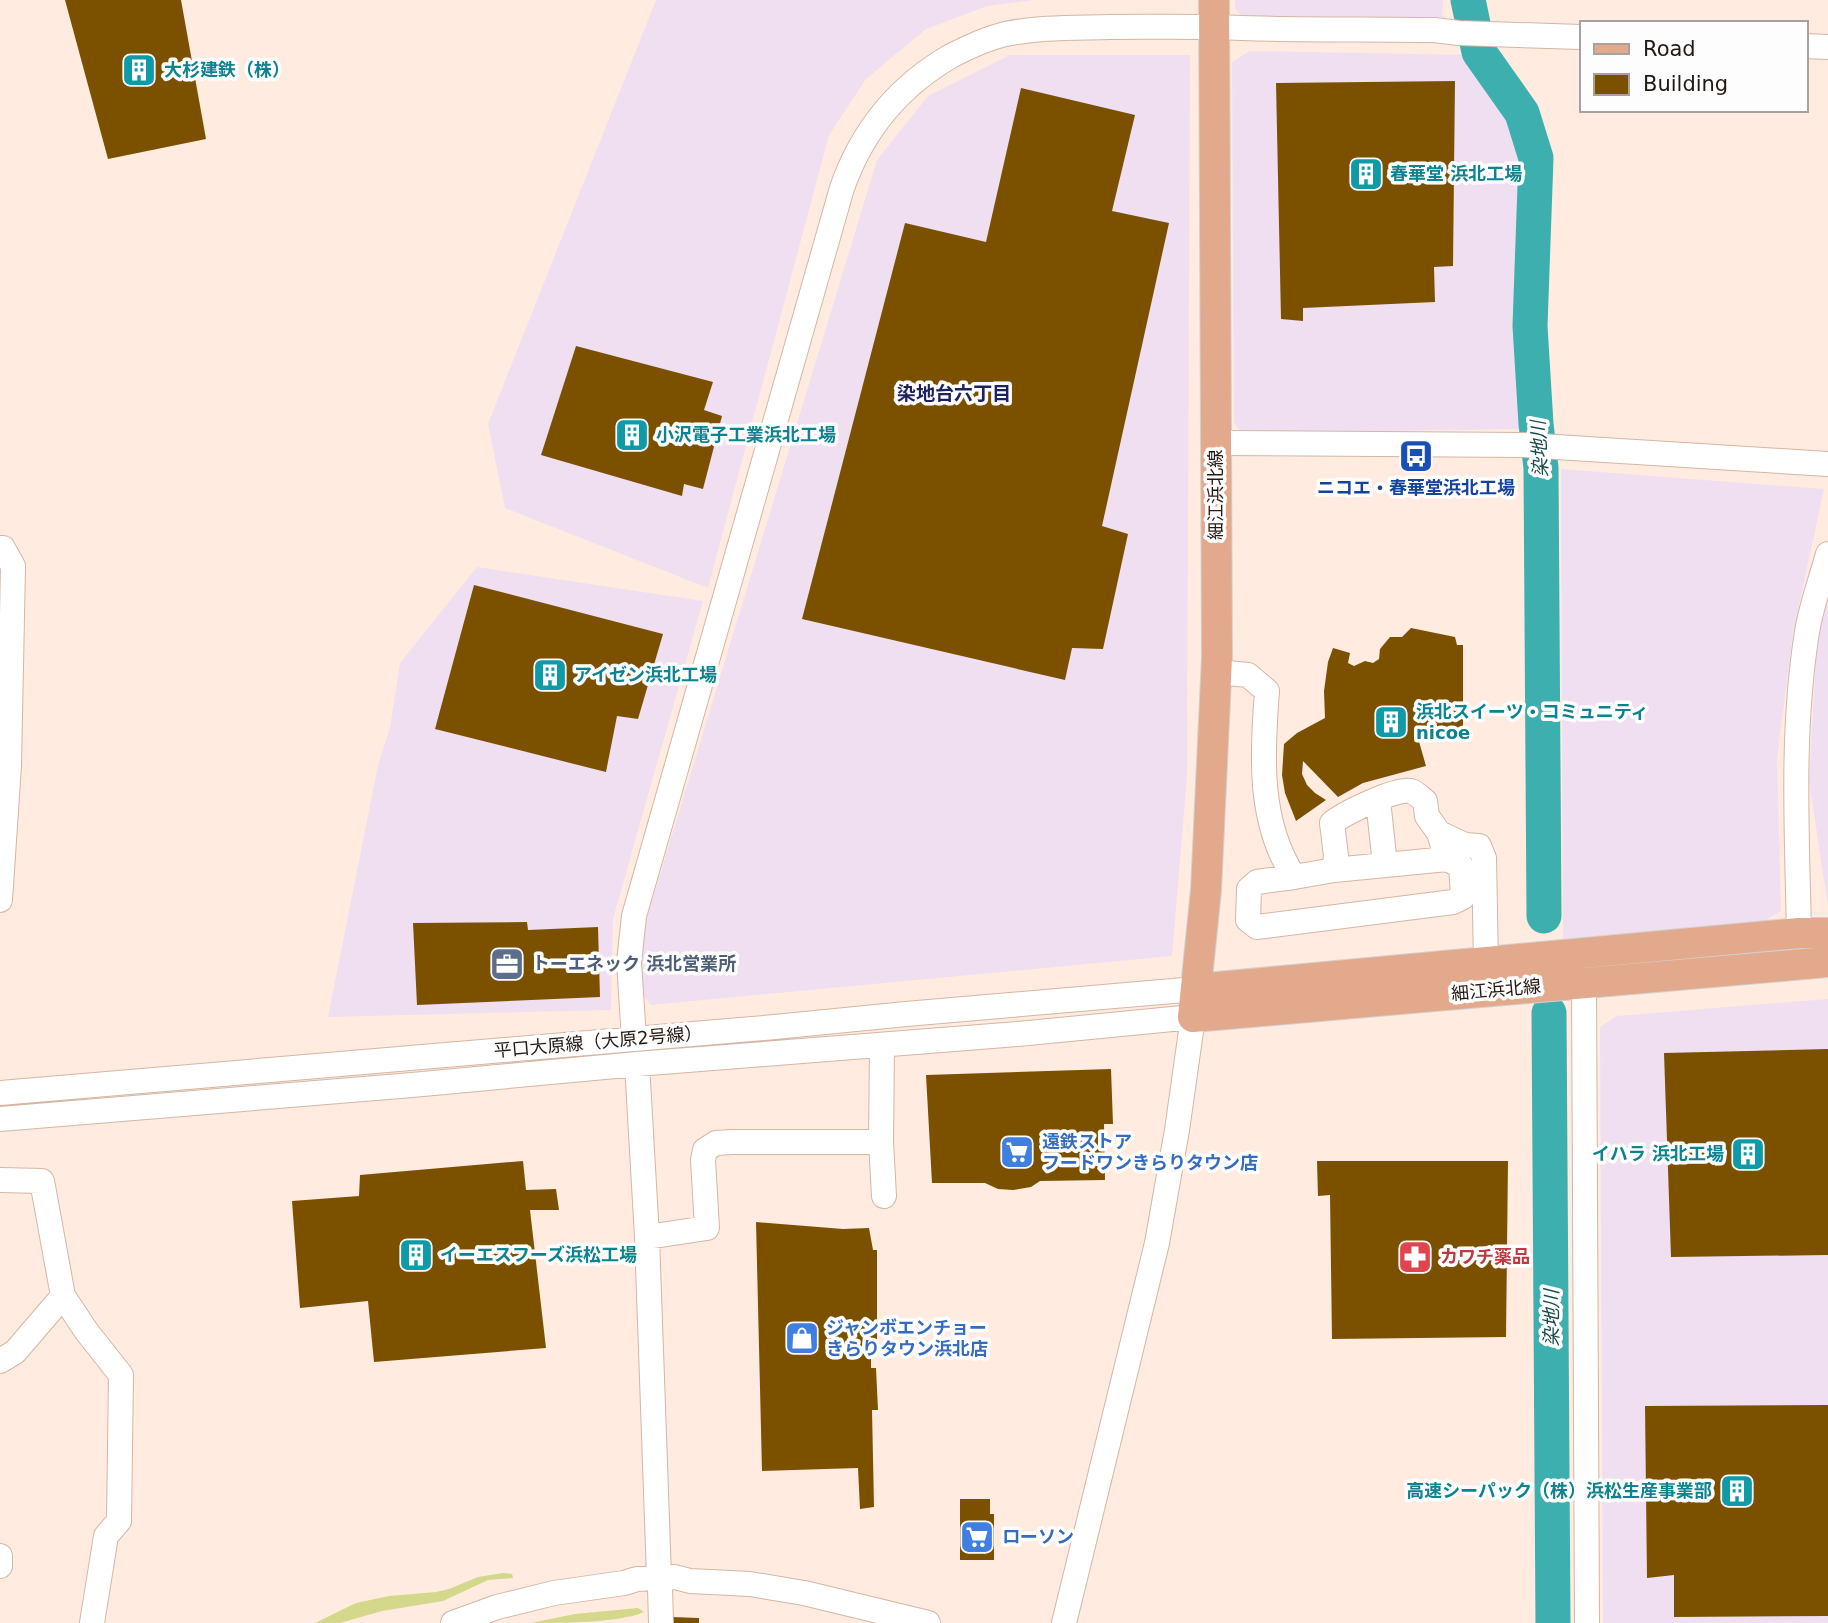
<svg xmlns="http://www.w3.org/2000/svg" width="1828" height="1623" viewBox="0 0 1828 1623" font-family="'DejaVu Sans','Noto Sans JP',sans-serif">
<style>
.industrial{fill:#f0dff1}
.green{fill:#d4d88a}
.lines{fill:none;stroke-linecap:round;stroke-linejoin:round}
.river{stroke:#3dafaf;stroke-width:35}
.building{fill:#7b5100}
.minor-casing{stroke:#d4b6a3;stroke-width:26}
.major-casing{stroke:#d3d1d0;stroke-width:32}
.minor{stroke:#fff;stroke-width:24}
.major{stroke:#e2a98c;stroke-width:30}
.labels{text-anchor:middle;stroke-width:7;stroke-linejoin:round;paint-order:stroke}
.culture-label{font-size:18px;font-weight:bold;fill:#0d838f;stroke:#fdfdfd;text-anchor:start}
.transit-label{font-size:18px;font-weight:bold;fill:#164399;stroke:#fdfdfd}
.street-label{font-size:18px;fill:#241912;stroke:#fdfdfd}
.service-label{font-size:18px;font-weight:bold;fill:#4e5e75;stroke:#fdfdfd;text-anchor:start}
.shop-label{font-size:18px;font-weight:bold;fill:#366cbe;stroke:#fdfdfd;text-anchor:start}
.health-label{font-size:18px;font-weight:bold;fill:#be3a42;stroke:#fdfdfd;text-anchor:start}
.neighbourhood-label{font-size:19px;font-weight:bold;fill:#1c235c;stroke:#fdfdfd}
.water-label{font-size:19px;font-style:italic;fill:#174848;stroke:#fdfdfd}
</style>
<rect width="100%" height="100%" fill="#ffebe0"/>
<path class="industrial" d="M656,0H1034L987,6L926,29L866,79L829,135L708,588L505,508L488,424Z
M1235,0H1443L1442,17L1245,21L1235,8Z
M1250,51L1467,55L1518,126L1527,152L1518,332L1525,429L1241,433L1234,422L1232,62Z
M1010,55H1190L1187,777L1172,956L651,1005L642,993L639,944L877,160L928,96Z
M1561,469L1824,489L1793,633L1777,759L1781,911L1759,924L1563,939Z
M477,567L703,601L613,919L611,1010L328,1017L378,765L390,728L400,663Z
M1828,599V906L1809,781L1817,637Z
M1828,999V1623H1603L1600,1027L1617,1016Z"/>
<path class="green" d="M503,1573L512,1574L513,1578L488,1580L443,1601L382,1611L340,1623H315L356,1603L389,1596L436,1592L449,1589L478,1577Z
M638,1608L644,1612C619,1623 561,1623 531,1623L575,1614Z"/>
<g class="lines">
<path class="river" d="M1468,0L1479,52L1522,113L1536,158L1530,326L1536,424L1541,468L1544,916
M1549,1013L1553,1623"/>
</g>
<path class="building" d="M65,0H181L206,139L108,159Z
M1455,81L1453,266L1434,267L1435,302L1303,308V321L1281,319L1276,83Z
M1021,88L1135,115L1112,211L1169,223L1102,526L1128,534L1103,649L1072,648L1065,680L802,619L905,223L986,242Z
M576,346L713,382L704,410L722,416L703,489L684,484L682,496L541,455Z
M474,585L663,634L638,719L617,716L606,772L435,729Z
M1411,628L1455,637L1457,645H1463V727L1445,731L1429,738H1418L1426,766L1363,783L1338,797L1303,761L1302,774L1307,785L1315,793L1326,800L1296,821L1285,793L1282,775L1284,744L1297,733L1325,718L1324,691L1328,662L1333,648L1350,653L1348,663L1354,666L1365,661L1373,663L1379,659L1380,649L1390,637H1402Z
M527,922L528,930L598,927L600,997L417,1005L413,923Z
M1828,1049V1255L1671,1257L1664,1053Z
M1111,1069L1113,1124H1104L1105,1180L1040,1181L1031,1187L1013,1190L998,1189L985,1183H932L926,1075Z
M523,1161L526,1190L556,1189L559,1210H530L546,1348L374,1362L368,1301L300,1308L292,1201L359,1196L360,1175Z
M1317,1161H1508L1506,1337L1332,1339L1330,1195L1318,1196Z
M756,1222L843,1229L869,1228L873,1250H877V1349H871V1368H876L878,1410H872L874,1507L860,1509L858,1468L762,1471Z
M1828,1405V1616L1674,1617V1575L1647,1578L1645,1406Z
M960,1499H990V1514H994V1560H960Z
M671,1617L699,1618V1623H671Z"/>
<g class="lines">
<g class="minor-casing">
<path id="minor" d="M1805,46L1828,47
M1216,443L1524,445L1828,464
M0,548H3L13,566L9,766L0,900
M1217,672L1248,675L1267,691C1262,754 1258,822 1294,877L1334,870L1447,859L1461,866L1463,897L1453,902L1257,927L1248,920L1249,889L1257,882L1294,877
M1378,800L1385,865
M1439,833L1465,845L1479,846L1484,858L1486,963
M1334,870L1336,856L1332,823C1343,814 1397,787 1411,791C1416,793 1421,798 1425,801L1427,816L1439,833L1447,859
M1799,933C1797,833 1791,732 1807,632C1811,606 1821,580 1828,554
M1584,982L1587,1623
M634,1039L629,962L634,916L842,188C862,131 899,86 951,56C968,47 986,39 1005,34C1040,27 1075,28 1110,27C1155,27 1199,26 1243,28C1306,30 1370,29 1434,30L1459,33L1581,37
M882,1046L881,1142L884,1196
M637,1064L647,1237L659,1577
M0,1093L775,1027L906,1014L1196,989
M0,1119L412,1085L637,1064L1018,1034L1193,1017L1177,1130L1157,1243L1064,1623
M0,1180L42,1181L63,1296L15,1352L0,1361
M647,1237L707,1228L703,1160L705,1150L716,1143L732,1142H881
M63,1296L87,1332L121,1375L119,1521L106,1536L92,1623
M0,1556V1566
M660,1587L661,1623
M453,1623L497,1607L554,1593L624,1583L637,1579L675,1577L690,1581L750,1584L804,1593L928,1623"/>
</g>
<g class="major-casing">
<path id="major" d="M1214,0L1217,657L1206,890L1193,1017L1828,962
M1196,989L1799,933H1828"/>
</g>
<use href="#minor" class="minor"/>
<use href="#major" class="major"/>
</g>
<defs>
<g id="building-square" transform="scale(1.75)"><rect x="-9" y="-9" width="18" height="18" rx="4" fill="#0f9aa8" stroke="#fdfdfd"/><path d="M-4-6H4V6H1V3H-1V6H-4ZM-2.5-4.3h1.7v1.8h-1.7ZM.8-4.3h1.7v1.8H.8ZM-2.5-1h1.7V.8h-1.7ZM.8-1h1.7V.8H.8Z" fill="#fff"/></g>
<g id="bus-square" transform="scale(1.75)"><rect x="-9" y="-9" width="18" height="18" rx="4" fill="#1a4fb4" stroke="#fdfdfd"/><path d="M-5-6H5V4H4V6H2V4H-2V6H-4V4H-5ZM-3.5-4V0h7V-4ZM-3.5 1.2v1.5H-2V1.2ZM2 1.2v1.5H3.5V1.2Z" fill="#fff"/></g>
<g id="office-square" transform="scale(1.75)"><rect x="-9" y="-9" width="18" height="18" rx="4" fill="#5c6f8a" stroke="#fdfdfd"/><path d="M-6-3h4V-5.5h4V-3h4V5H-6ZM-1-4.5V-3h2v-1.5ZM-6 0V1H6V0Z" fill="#fff"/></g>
<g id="supermarket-square" transform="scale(1.75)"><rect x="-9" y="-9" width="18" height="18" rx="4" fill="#3f7fe0" stroke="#fdfdfd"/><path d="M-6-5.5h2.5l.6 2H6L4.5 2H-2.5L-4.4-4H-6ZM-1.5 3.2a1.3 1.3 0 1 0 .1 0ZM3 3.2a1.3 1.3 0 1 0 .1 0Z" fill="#fff"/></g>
<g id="pharmacy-square" transform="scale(1.75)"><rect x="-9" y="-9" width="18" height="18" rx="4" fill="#e0444e" stroke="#fdfdfd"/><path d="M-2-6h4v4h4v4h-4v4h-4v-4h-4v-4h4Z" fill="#fff"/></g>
<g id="shop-square" transform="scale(1.75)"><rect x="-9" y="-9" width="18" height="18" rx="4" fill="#3f7fe0" stroke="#fdfdfd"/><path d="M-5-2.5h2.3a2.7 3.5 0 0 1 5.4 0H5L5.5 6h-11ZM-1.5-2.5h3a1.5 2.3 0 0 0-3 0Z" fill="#fff"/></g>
</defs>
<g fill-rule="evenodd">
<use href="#building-square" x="139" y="70"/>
<use href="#building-square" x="1366" y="174"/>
<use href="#building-square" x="632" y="435"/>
<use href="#bus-square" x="1416" y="456"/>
<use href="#building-square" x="550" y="675"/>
<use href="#building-square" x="1391" y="722"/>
<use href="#office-square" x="507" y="964"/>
<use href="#supermarket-square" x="1017" y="1152"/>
<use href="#building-square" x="1748" y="1154"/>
<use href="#building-square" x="416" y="1255"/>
<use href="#pharmacy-square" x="1415" y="1257"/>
<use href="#shop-square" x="802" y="1338"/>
<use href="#building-square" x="1737" y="1491"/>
<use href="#supermarket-square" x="977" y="1537"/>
</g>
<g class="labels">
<g class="culture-label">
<text x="164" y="76">大杉建鉄（株）</text>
<text x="1390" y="180">春華堂 浜北工場</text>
<text x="656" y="441">小沢電子工業浜北工場</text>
<text x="574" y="681">アイゼン浜北工場</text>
<text x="1416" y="718">浜北スイーツ・コミュニティ<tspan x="1416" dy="21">nicoe</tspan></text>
<text x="1724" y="1160" text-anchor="end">イハラ 浜北工場</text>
<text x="440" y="1261">イーエスフーズ浜松工場</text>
<text x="1712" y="1497" text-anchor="end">高速シーパック（株）浜松生産事業部</text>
</g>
<g class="transit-label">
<text x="1416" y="494">ニコエ・春華堂浜北工場</text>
</g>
<g class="street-label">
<text transform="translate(1216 495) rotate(-90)" y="6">細江浜北線</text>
<text transform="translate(1496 990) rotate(-5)" y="6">細江浜北線</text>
<text transform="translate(598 1042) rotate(-5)" y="6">平口大原線（大原2号線）</text>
</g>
<g class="service-label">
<text x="532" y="970">トーエネック 浜北営業所</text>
</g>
<g class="shop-label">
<text x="1042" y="1148">遠鉄ストア<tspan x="1042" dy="21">フードワンきらりタウン店</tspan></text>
<text x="826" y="1334">ジャンボエンチョー<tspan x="826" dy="21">きらりタウン浜北店</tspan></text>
<text x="1002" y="1543">ローソン</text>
</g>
<g class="health-label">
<text x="1440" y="1263">カワチ薬品</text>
</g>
<g class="neighbourhood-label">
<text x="954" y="400">染地台六丁目</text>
</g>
<g class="water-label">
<text transform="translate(1539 449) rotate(-93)" y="7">染地川</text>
<text transform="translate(1551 1318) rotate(-90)" y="7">染地川</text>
</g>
</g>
<rect x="1580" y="21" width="228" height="91" fill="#fdfdfd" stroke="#a6a29f" stroke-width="2"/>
<rect x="1594" y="44" width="35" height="10" fill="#e2a98c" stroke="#a6a29f" stroke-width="2"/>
<text x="1643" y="56" font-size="21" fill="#241912">Road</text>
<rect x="1594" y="74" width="35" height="21" fill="#7b5100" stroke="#a6a29f" stroke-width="2"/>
<text x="1643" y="91" font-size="21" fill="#241912">Building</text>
</svg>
